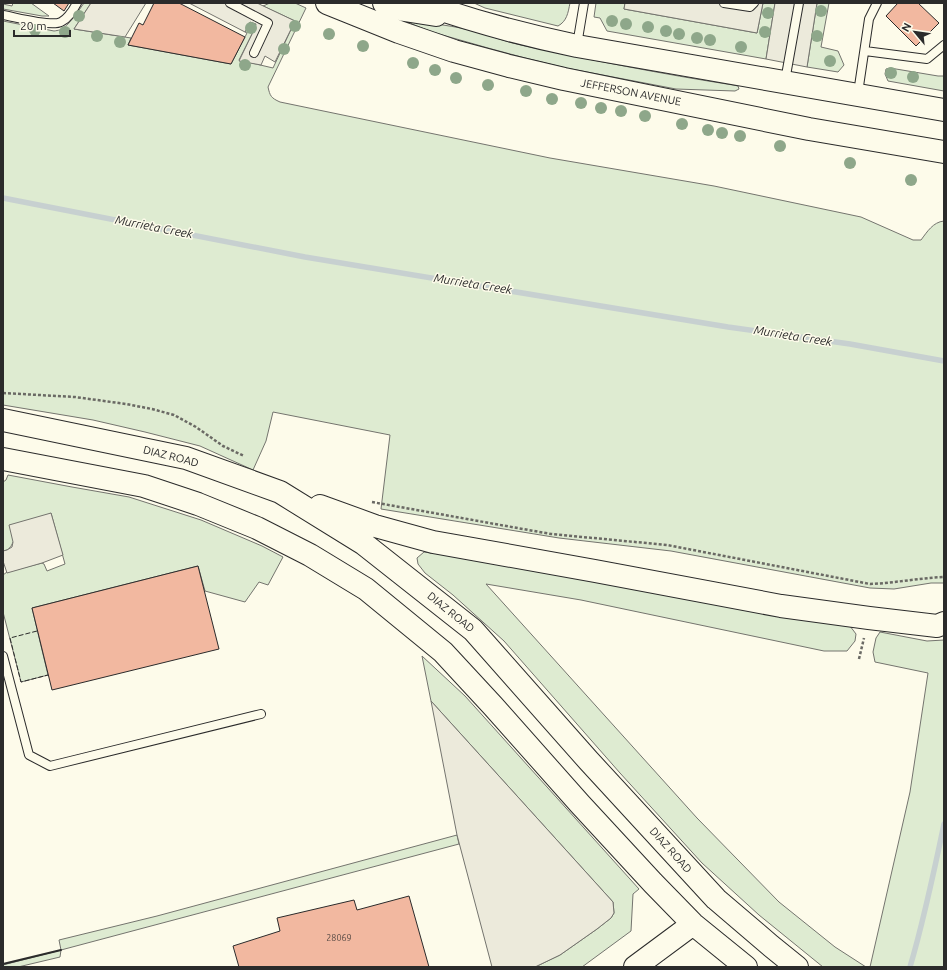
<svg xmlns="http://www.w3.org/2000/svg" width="947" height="970" viewBox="0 0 947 970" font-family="Ubuntu,sans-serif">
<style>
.green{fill:#deebd1;stroke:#74746e}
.parking{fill:#eceadb;stroke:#74746e}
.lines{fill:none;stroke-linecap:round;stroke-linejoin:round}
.stream{stroke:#c7d0d0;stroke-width:5.5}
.building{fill:#f2b8a0;stroke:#2b2b2b}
.lane-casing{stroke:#2b2b2b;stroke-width:10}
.secondary-casing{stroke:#2b2b2b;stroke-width:24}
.path{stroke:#6a6964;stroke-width:2.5;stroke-dasharray:3 2;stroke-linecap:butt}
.lane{stroke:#fdfbea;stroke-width:8}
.secondary{stroke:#fdfbea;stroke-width:22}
.fence{stroke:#2b2b2b;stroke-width:1;stroke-dasharray:5 2;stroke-linecap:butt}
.wall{stroke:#2b2b2b;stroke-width:2}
.tree{fill:#8ea78a}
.labels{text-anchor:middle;stroke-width:3;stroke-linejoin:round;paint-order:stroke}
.number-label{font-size:9px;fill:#5d4e48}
.street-label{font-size:11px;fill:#2b2b2b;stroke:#fdfbea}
.water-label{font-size:12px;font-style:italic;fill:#2b2b2b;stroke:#fdfbea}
</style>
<rect width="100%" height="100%" fill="#fdfbea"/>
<path class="green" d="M13,3H31L49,16H42L3,9V4L12,6Z
M84,3H91L74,29L131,38L128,45L231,64L247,33L245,32L250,22L253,23L256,25L255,28L239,60L273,68L295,21L263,6L270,3H295L306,8L268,87C270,96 271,98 280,102L550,158L714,186L861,217L913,240H921C927,232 933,222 944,221V583H931L894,589L870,588L671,551L559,538L381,509L390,435L273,412L266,441L253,470L200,446L145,432L93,420L3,405V21L54,31C55,31 59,30 60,30C68,27 79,10 84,3Z
M474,3H570C568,13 567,21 558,26L485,8Z
M596,3H625L624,9L757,33L763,3H775L766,59L607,31L600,18L594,17Z
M817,3H829L821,47L838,51L844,65L838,72L807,67Z
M408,21C429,23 457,26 477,32C492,36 506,42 521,45C591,60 662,74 733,85L738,86L739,89L735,91L676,89L566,68L525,58L488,48L432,32L412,24Z
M890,68L938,76H944V91L888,81L885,74L886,69Z
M8,475L72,487L129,497L201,520L262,546L283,557L268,585L259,582L245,602L205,591L198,566L32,608L48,675L21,682L3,612V575L7,572L42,563L44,564L47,571L65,564L51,513L13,542C11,547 9,550 3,551V482L6,480Z
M424,552L448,555L850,626L856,634L855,641L847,651H824L581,600L486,584L697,818L779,902L835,947L866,967H823L759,915L702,863L620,773L504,641L453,595L425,573L418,564L417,558Z
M880,632L927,641L944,640V967H870L910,792L928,673L875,662L873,652L876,638Z
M422,656L465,696L639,889L633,894L631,931L582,967H535L560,955L597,929L611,918L614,913L613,902L431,701Z
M457,835L459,844L61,950L60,957L18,967H3V965L61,950L59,940L157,916Z"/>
<path class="parking" d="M91,3H146L125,37L74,29Z
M189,3H257L295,21L275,62L265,56L261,65L239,61L255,28L256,24L250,22L245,32Z
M625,3H763L757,33L624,9Z
M775,3H817L807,67L766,59Z
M51,513L63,555L42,563L7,573L3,561V551L7,550L12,547L13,542L9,525Z
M431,701L613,902L614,913L611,918L597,929L560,955L535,967H492L457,835Z"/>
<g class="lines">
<path class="stream" d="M3,198L305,257L728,327L850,344L944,361
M910,967C924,920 934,872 944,824"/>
</g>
<path class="building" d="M53,3H69L64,11Z
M154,3H179L245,37L231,64L128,45L139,23L143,25Z
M898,3H918L939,23L916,46L886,16Z
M198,566L219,649L52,690L32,608Z
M409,896L429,967H239L233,946L280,931L277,918L354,900L357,910Z"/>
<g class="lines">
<g class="lane-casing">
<path id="lane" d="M230,3L268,23L254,53
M724,3L750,7L754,3
M3,15C15,17 51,27 61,22C69,18 73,10 77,3
M577,45L584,3
M865,51L927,59L944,45
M785,81L799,3
M858,93L869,19L877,3
M3,656L29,755L50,766L261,714"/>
</g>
<g class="secondary-casing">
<path id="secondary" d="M327,3L399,32L454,51L509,66L564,79L809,129L944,152
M384,3L404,10L436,15
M421,3C472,21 524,35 577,46L944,110
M3,420L186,458L280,492L364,544L473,630L588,760L716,899L771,946L797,967
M3,459L144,486L198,504L257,528L310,555L366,589L443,652L493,706L580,804L653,883L693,924L746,967
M320,506L375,526L433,542L595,571L781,606L869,618L937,626L944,623
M635,967L693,924"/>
</g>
<path class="path" d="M3,393L75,397L126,404L152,409L174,415L196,427L223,446L244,456
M372,502L551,534L667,545L870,584C895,583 919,578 944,577
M859,659L864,638"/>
<use href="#lane" class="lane"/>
<use href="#secondary" class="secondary"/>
<path class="fence" d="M37,631L10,638L21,682L48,675"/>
<path class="wall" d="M3,964L61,950"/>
</g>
<g class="tree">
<circle cx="821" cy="11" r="6"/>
<circle cx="768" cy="13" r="6"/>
<circle cx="79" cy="16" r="6"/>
<circle cx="612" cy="21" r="6"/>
<circle cx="626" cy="24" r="6"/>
<circle cx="295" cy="26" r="6"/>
<circle cx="648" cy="27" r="6"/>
<circle cx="251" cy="28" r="6"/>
<circle cx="35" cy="30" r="6"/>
<circle cx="666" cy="31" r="6"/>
<circle cx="65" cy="32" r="6"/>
<circle cx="765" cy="32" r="6"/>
<circle cx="329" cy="34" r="6"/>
<circle cx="679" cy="34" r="6"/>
<circle cx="97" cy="36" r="6"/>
<circle cx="817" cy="36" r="6"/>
<circle cx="697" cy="38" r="6"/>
<circle cx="710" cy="40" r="6"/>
<circle cx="120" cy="42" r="6"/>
<circle cx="363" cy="46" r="6"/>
<circle cx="741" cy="47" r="6"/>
<circle cx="284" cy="49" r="6"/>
<circle cx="830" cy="61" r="6"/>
<circle cx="413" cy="63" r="6"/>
<circle cx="245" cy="65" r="6"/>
<circle cx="435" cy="70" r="6"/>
<circle cx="891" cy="73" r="6"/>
<circle cx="913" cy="77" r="6"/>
<circle cx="456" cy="78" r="6"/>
<circle cx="488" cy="85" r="6"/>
<circle cx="526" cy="91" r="6"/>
<circle cx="552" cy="99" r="6"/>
<circle cx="581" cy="103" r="6"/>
<circle cx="601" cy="108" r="6"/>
<circle cx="621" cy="111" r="6"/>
<circle cx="645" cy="116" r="6"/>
<circle cx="682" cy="124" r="6"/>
<circle cx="708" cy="130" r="6"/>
<circle cx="722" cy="133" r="6"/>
<circle cx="740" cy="136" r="6"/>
<circle cx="780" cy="146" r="6"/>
<circle cx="850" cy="163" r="6"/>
<circle cx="911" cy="180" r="6"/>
</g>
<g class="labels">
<g class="number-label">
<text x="339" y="941">28069</text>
</g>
<g class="street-label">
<text transform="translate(631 92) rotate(11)" y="4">JEFFERSON AVENUE</text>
<text transform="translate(171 456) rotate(14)" y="4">DIAZ ROAD</text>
<text transform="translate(451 612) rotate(39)" y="4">DIAZ ROAD</text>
<text transform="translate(671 850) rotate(48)" y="4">DIAZ ROAD</text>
</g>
<g class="water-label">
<text transform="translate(154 227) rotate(11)" y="4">Murrieta Creek</text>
<text transform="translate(473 284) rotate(9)" y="4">Murrieta Creek</text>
<text transform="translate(793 336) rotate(9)" y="4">Murrieta Creek</text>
</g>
</g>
<rect width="947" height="970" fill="none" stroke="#2b2b2b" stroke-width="8"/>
<g transform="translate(915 32) rotate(299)" stroke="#fdfbea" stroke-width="3" paint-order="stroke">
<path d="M0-3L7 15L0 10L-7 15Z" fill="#2b2b2b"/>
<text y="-6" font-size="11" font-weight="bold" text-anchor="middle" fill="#2b2b2b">N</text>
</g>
<path d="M14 30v6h56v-6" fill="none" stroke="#2b2b2b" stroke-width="2"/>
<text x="20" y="30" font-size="12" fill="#2b2b2b" stroke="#fdfbea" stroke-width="3" paint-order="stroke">20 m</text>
</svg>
